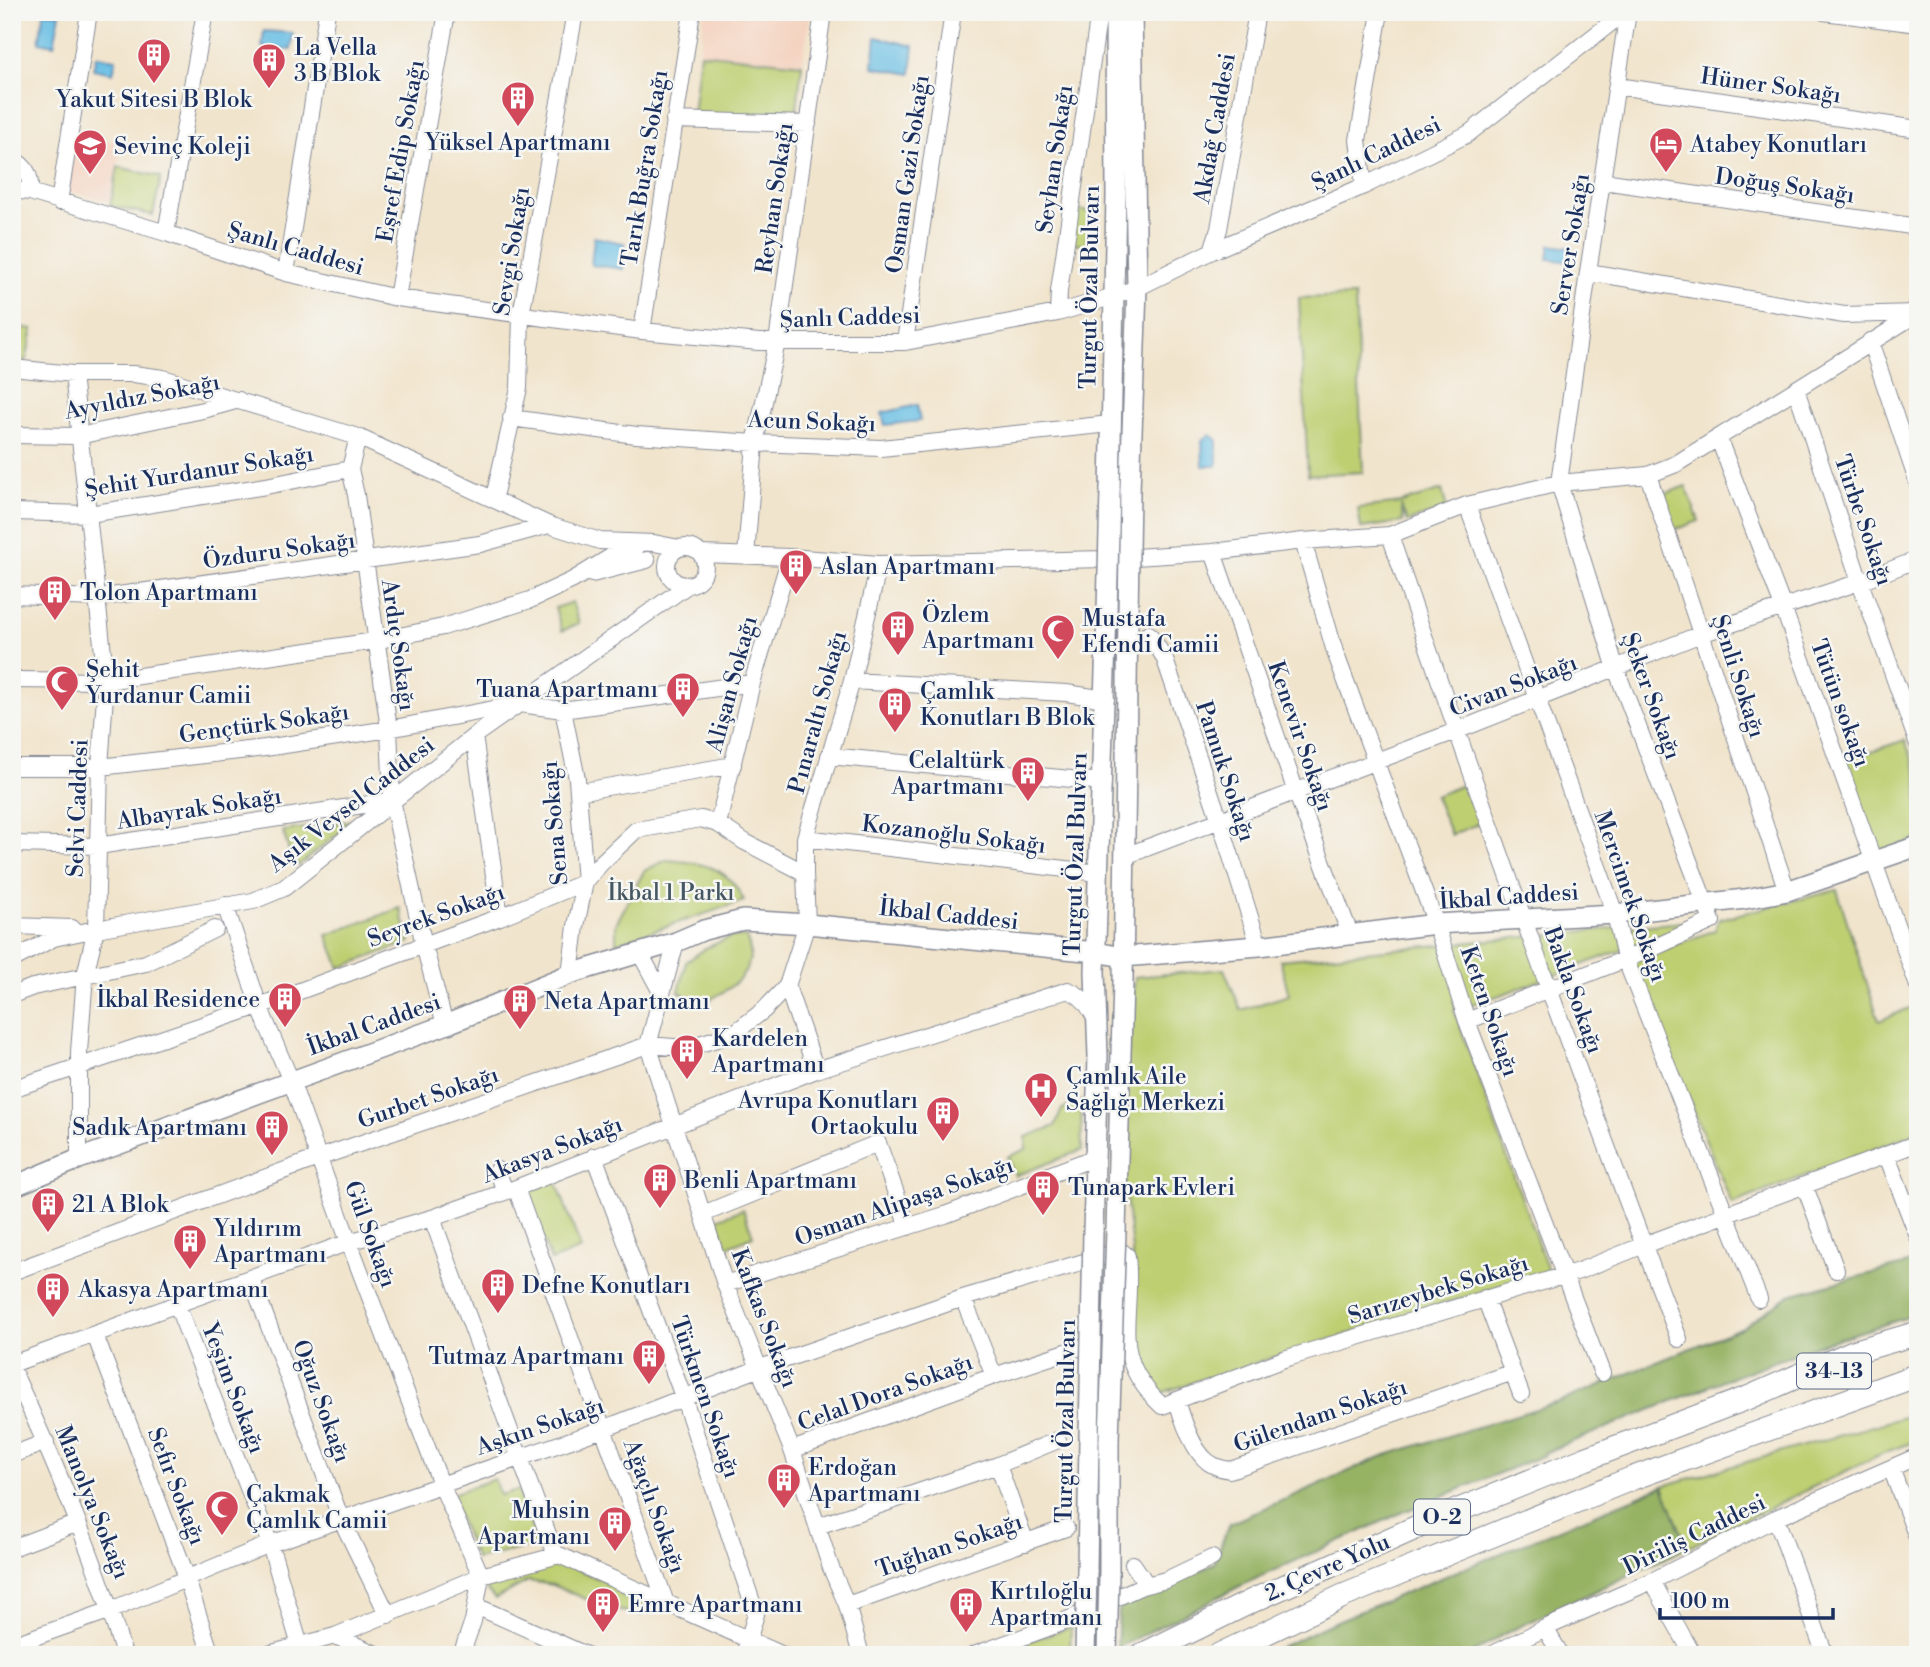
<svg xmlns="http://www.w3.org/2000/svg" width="1930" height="1667" viewBox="0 0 1930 1667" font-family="'Libre Bodoni',serif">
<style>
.built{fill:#f4d3c0}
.green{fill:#becf72;stroke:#6c7f68;stroke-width:2}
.forest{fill:#96b264;stroke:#587061;stroke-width:2}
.water{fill:#67bee4;stroke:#4176a1;stroke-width:2}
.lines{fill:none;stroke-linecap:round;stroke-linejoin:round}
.minor-casing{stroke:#868a95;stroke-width:18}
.major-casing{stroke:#868a95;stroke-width:22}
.highway-casing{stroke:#868a95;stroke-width:25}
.minor{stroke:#fff;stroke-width:16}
.major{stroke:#fff;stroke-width:19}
.highway{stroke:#fff;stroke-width:23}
.major-bridge-casing{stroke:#868a95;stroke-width:22;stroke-linecap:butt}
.major-bridge{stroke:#fff;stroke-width:19}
.labels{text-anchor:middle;stroke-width:5;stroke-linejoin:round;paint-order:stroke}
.shield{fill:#f6f6f2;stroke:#5d6b8a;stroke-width:2}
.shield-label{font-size:21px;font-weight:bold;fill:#1b2f5e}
.poi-label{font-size:23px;fill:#1b2f5e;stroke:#f6f6f2;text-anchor:start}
.street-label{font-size:23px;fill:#1b2f5e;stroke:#f6f6f2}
.park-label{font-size:23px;fill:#445763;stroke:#f6f6f2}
</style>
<rect width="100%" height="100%" fill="#f6f6f2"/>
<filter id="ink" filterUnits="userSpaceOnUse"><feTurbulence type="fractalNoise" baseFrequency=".0143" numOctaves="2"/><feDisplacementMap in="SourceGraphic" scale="14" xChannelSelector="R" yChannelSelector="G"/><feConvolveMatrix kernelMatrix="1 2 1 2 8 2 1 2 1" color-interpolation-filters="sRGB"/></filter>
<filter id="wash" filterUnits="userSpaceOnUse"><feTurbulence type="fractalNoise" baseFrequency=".00686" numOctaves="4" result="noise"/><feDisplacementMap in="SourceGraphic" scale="28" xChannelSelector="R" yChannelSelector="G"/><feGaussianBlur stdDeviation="1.57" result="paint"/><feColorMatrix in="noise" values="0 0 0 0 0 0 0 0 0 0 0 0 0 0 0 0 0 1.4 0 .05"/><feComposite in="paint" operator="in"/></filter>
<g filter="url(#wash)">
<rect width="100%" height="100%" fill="#f1e4cc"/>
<path class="built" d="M704,12H811L802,64L700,53Z
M72,135L123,143L109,201L63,190Z"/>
<path class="green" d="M700,53L802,64L796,118L693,114Z
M118,167L161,177L153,215L110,206Z
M1072,209L1091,212L1086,245L1067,242Z
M1355,296L1363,472L1308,475L1299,298Z
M15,326L33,329L26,361L12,358Z
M1686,486L1699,521L1674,530L1661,495Z
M1442,490L1447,509L1407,522L1401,505L1403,522L1361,528L1358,508L1401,503Z
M572,602L579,623L562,631L555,608Z
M1905,740L1918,776V839L1876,854L1845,760Z
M1465,784L1480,823L1451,835L1435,796Z
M355,820L298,866L289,851L283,831Z
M666,860C702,863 728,865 744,901L616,943V924L644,871Z
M1837,890L1879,1021L1916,1005L1918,1011V1132L1732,1204L1632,961L1715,930L1719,919Z
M400,908L410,942L340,968L327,935Z
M1693,921V924L1503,994L1454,1010L1548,1271L1154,1395L1135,1360L1132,1250L1120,1141L1135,977L1224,969L1241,1010L1289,995L1280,960Z
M731,937H746C762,972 729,990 702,1004L679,992L686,962L706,948Z
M1081,1101L1082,1150L1015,1176L1007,1157L1026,1149V1137L1055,1126L1062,1109Z
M556,1180L581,1249L551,1261L526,1191Z
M743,1209L753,1236L727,1247L717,1219Z
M1918,1413V1440L1883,1453L1687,1548L1663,1486Z
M494,1479L500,1495L518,1490L538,1545L476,1559L449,1495Z
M560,1562L648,1600L641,1615L607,1608L553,1585L528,1581L495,1599L486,1589L484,1578Z
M1071,1627L1070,1655H986Z"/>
<path class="forest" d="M1918,1261V1314L1821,1344L1712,1385L1544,1453V1455L1401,1513L1244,1584L1117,1648L1119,1608L1214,1564L1229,1524L1383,1456L1559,1402L1743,1327L1790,1295Z
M1663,1486L1687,1548L1506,1633L1470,1655H1264L1330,1624Z"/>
<path class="water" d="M44,12L60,14L54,45L39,42Z
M264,31L293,33L291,50L262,47Z
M876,37L914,46L911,74L873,67Z
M96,56L116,59L113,73L93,69Z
M594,237L624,243L626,252L623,269L591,265Z
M1550,245L1572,248L1570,262L1548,259Z
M917,405L920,421L885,425L882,413Z
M1210,435L1217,440V466H1203L1202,440Z"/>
</g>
<g filter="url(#ink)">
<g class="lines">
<g class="minor-casing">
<path id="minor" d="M1824,12L1918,24
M1617,86L1918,129
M674,120L808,124
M12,159C27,166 31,176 30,192
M1603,181L1918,227
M1364,186L1358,140L1380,12
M12,190L30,192L166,233L286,273L397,298L642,331L759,342H905L1058,313L1114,296L1137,288L1212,251L1364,186L1468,134L1625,12
M59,202L89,12
M166,233L205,12
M1212,251L1219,229L1257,12
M1588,272L1844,315L1916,313L1918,300
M286,273L327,12
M397,298L447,12
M1058,313L1059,291L1099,12
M642,331L692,12
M1870,341L1918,484
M905,342L953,12
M12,368L73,374H133L163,378L358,437L549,525L600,541L654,543L679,548
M73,374L106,681L100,767L96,929L85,975L79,1052V1159
M1796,389L1860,582L1918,744
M511,418L636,435L755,443L881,448L1110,424
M12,435L78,436L203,410L239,400
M358,437L350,469L356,495L389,729L392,800L424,945L445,1025
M1718,437L1783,607L1918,986
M1648,475L1787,891
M494,497L519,388L521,315L575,12
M1467,505L1615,914L1625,958L1759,1299
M12,512L89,514L266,486L350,469
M1390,535C1480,805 1578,1072 1679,1339
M1303,541L1335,652L1436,924L1467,1021L1602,1373
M667 566a19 19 0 1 1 38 0a19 19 0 1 1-38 0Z
M1213,552L1296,792L1350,934
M701,554L790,557L879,564L1104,559L1213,552L1303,541L1390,535L1467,505L1559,483L1648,475L1676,464L1918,313
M746,556L755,443L777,342L823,12
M592,574L647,560
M12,595L97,598L480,544L549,525
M1129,645L1149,634L1164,657L1220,821L1259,946
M12,680L106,681L375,641L443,627L530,600L573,580L617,553L636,548
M852,681L1066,693L1106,699
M563,710L577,779L585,882L576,926L570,974
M474,736L500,917
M829,756L1103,782
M12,767H100L265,748L389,729L520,704L563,710L752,683
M578,792L733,765
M718,824L752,683L790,557
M805,838L1099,873
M12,844L98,846L389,801
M1125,856L1456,731L1701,634L1860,582L1918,559
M805,873V838L852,681L879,564
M225,905L259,1006L291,1081L346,1234L441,1484L481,1576
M12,926L72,928
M676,942L648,1045L725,1284L792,1450L831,1568L847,1605L861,1655
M640,953L662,994
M12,960L54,938L96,929L253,901L284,888L478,733L688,585
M787,986L816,1070
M12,995L33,987L146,963L215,929
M1467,1021L1649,950L1712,921L1616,669L1559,483L1588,272L1628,12
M12,1089L259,1006L500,917L585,882L602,862L636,830L701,819L718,824L745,842L805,873L807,924L787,986L764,1010L733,1034L686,1048L648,1045L318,1158L12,1272
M594,1156L684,1399L756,1614L744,1655
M1887,1156L1918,1237
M497,1170L505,1191
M1805,1187L1836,1270
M516,1188L666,1603
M703,1214L878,1143L908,1227
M432,1218L556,1556
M251,1278L341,1519L388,1615
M725,1284L945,1215L1096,1157
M963,1298L994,1376
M1485,1298L1521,1394
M177,1305L270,1544L300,1646
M95,1335L183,1567L211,1655
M12,1364L349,1242L432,1218L516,1188L816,1070L1068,990C1083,996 1089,1006 1096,1020
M12,1369C55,1462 95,1557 124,1655
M1177,1400C1182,1418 1194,1456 1213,1465C1218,1468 1224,1469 1230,1470L1513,1372
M792,1450L994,1376L1123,1333
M12,1455L46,1442
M998,1465L1026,1543
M1891,1468L1918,1540
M1776,1518L1825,1655
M818,1526L998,1465L1058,1440
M12,1548L78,1523
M1133,1564L1145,1582L1142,1586
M1652,1581L1693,1655
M847,1605L1066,1528
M476,1606L586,1655
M1545,1628L1561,1655
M335,1636L378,1655
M12,1645L111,1610L270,1544L603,1429L760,1368L963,1298L1121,1251L1127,1256C1134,1320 1107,1354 1162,1406L1284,1359L1579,1271L1644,1245L1918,1143
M265,1655L335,1636L481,1576L559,1555L783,1655
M461,1655L473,1621L481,1576
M974,1655L1056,1625L1142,1586L1166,1580L1212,1558
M1491,1655L1545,1628L1652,1581L1776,1518L1918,1456"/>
</g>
<g class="major-casing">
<path id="major" d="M1110,491L1116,195L1115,12
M1130,491L1137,288L1132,12
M12,1187L79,1159L445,1025L570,974L676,942L704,930L743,920L807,924L1096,952L1123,957L1259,946L1436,924L1615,914L1745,899L1787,891L1918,846
M1116,1230L1123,982L1128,614
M1093,1232L1098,1056L1095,972L1107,612
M1087,1572L1089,1439
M1109,1574V1440"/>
</g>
<g class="highway-casing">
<path id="highway" d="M1142,1655L1252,1601L1424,1524L1585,1459L1750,1397L1853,1352L1918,1333
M1219,1655L1343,1596L1633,1478L1918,1375"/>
</g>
<use href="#minor" class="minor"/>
<use href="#major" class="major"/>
<use href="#highway" class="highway"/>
<g class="major-bridge-casing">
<path id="major-bridge" d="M1107,612L1110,491
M1128,614L1130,491
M1089,1439L1093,1232
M1109,1440L1116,1230
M1085,1655L1087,1572
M1107,1655L1109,1574"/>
</g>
<use href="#major-bridge" class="major-bridge"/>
</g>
</g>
<defs>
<g id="building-pin" transform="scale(1.75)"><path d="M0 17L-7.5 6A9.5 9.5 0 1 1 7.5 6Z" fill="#d1495b" stroke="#f6f6f2"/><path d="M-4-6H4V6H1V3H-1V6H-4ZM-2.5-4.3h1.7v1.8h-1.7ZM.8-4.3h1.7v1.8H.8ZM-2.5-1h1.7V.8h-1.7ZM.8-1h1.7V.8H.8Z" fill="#fff"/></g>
<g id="hotel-pin" transform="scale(1.75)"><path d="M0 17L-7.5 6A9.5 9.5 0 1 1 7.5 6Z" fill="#d1495b" stroke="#f6f6f2"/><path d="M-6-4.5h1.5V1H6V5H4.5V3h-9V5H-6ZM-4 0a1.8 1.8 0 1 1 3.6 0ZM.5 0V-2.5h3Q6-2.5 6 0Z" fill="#fff"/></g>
<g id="school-pin" transform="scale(1.75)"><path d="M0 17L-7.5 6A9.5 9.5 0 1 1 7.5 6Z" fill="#d1495b" stroke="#f6f6f2"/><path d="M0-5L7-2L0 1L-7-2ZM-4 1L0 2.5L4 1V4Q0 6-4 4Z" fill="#fff"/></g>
<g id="mosque-pin" transform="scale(1.75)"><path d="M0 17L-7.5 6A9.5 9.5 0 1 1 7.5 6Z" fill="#d1495b" stroke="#f6f6f2"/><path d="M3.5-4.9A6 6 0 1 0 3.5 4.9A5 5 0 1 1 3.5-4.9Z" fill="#fff"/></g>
<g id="hospital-pin" transform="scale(1.75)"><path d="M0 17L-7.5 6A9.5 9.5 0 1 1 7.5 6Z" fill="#d1495b" stroke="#f6f6f2"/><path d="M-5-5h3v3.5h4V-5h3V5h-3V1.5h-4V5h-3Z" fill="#fff"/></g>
</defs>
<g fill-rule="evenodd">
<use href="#building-pin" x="154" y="55"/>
<use href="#building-pin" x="269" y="60"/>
<use href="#building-pin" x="518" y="98"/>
<use href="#hotel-pin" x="1666" y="144"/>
<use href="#school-pin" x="90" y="146"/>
<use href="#building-pin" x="796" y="566"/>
<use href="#building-pin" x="55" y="592"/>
<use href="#building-pin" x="898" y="627"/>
<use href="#mosque-pin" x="1058" y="631"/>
<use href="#mosque-pin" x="62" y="682"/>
<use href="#building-pin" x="683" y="689"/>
<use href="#building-pin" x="895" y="704"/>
<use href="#building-pin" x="1028" y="773"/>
<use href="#building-pin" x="285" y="999"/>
<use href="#building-pin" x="520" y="1001"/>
<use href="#building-pin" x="687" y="1051"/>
<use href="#hospital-pin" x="1041" y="1089"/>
<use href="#building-pin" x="943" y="1113"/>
<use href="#building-pin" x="272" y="1127"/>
<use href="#building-pin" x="660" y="1180"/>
<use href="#building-pin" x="1043" y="1187"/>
<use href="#building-pin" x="48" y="1204"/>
<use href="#building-pin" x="190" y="1241"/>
<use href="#building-pin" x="498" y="1285"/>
<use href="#building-pin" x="53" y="1289"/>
<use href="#building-pin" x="649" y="1356"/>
<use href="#building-pin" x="784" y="1480"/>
<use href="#mosque-pin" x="222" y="1507"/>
<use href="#building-pin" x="615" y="1523"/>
<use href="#building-pin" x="603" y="1604"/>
<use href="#building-pin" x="966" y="1604"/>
</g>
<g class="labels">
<g class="shield">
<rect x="1797" y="1353.5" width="74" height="35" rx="5"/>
<rect x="1414" y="1499.5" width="56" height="35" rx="5"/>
</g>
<g class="shield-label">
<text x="1834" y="1378">34-13</text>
<text x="1442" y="1524">O-2</text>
</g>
<g class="poi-label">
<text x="294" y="55">La Vella<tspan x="294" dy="26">3 B Blok</tspan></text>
<text x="154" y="107" text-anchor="middle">Yakut Sitesi B Blok</text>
<text x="518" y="150" text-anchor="middle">Yüksel Apartmanı</text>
<text x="1690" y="152">Atabey Konutları</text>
<text x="114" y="154">Sevinç Koleji</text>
<text x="820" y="574">Aslan Apartmanı</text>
<text x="80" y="600">Tolon Apartmanı</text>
<text x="922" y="622">Özlem<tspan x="922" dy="26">Apartmanı</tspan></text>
<text x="1082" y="626">Mustafa<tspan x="1082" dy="26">Efendi Camii</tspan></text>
<text x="86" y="677">Şehit<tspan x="86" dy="26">Yurdanur Camii</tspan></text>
<text x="658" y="697" text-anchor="end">Tuana Apartmanı</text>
<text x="920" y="699">Çamlık<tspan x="920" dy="26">Konutları B Blok</tspan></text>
<text x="1004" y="768" text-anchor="end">Celaltürk<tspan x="1004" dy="26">Apartmanı</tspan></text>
<text x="260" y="1007" text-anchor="end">İkbal Residence</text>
<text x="544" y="1009">Neta Apartmanı</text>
<text x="712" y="1046">Kardelen<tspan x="712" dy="26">Apartmanı</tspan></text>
<text x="1066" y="1084">Çamlık Aile<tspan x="1066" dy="26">Sağlığı Merkezi</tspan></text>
<text x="918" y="1108" text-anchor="end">Avrupa Konutları<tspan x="918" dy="26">Ortaokulu</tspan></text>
<text x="247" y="1135" text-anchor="end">Sadık Apartmanı</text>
<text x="684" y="1188">Benli Apartmanı</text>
<text x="1068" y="1195">Tunapark Evleri</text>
<text x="72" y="1212">21 A Blok</text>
<text x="214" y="1236">Yıldırım<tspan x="214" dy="26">Apartmanı</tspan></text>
<text x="522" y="1293">Defne Konutları</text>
<text x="78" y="1297">Akasya Apartmanı</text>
<text x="624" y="1364" text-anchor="end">Tutmaz Apartmanı</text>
<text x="808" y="1475">Erdoğan<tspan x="808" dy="26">Apartmanı</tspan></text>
<text x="246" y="1502">Çakmak<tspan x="246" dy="26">Çamlık Camii</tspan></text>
<text x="590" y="1518" text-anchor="end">Muhsin<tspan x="590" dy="26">Apartmanı</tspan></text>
<text x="990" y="1599">Kırtıloğlu<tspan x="990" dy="26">Apartmanı</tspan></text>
<text x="628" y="1612">Emre Apartmanı</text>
</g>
<g class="street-label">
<text transform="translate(1771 85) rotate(8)" y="8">Hüner Sokağı</text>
<text transform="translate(1214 128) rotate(-80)" y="8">Akdağ Caddesi</text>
<text transform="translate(400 151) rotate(-80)" y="8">Eşref Edip Sokağı</text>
<text transform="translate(1376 153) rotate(-26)" y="8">Şanlı Caddesi</text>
<text transform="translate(1054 159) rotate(-82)" y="8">Seyhan Sokağı</text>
<text transform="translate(644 168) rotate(-81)" y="8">Tarık Buğra Sokağı</text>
<text transform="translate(907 174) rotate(-82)" y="8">Osman Gazi Sokağı</text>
<text transform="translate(1785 185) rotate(8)" y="8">Doğuş Sokağı</text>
<text transform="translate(774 198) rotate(-82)" y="8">Reyhan Sokağı</text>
<text transform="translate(1570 244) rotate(-81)" y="8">Server Sokağı</text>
<text transform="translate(296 248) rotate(16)" y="8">Şanlı Caddesi</text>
<text transform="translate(511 251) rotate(-81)" y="8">Sevgi Sokağı</text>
<text transform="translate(1089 287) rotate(-89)" y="8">Turgut Özal Bulvarı</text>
<text transform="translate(850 317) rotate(-2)" y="8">Şanlı Caddesi</text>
<text transform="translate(142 396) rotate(-11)" y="8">Ayyıldız Sokağı</text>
<text transform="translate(812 421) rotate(2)" y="8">Acun Sokağı</text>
<text transform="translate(199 471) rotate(-9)" y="8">Şehit Yurdanur Sokağı</text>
<text transform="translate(1864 520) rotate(71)" y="8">Türbe Sokağı</text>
<text transform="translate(279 550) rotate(-8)" y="8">Özduru Sokağı</text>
<text transform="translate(399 645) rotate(82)" y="8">Ardıç Sokağı</text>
<text transform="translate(1739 676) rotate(72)" y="8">Şenli Sokağı</text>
<text transform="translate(731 684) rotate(-75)" y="8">Alişan Sokağı</text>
<text transform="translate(1513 685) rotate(-21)" y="8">Civan Sokağı</text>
<text transform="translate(1652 696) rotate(70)" y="8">Şeker Sokağı</text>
<text transform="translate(1841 703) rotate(70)" y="8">Tütün sokağı</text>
<text transform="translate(817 712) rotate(-75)" y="8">Pınaraltı Sokağı</text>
<text transform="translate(264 723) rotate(-8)" y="8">Gençtürk Sokağı</text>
<text transform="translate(1301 736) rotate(71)" y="8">Kenevir Sokağı</text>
<text transform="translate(1226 771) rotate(72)" y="8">Pamuk Sokağı</text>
<text transform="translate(351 804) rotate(-38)" y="8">Aşık Veysel Caddesi</text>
<text transform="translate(77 808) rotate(-88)" y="8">Selvi Caddesi</text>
<text transform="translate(199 808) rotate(-9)" y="8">Albayrak Sokağı</text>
<text transform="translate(554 823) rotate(-95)" y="8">Sena Sokağı</text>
<text transform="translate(954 834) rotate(7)" y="8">Kozanoğlu Sokağı</text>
<text transform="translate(1075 854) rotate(-88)" y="8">Turgut Özal Bulvarı</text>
<text transform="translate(1509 896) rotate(-4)" y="8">İkbal Caddesi</text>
<text transform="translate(1631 896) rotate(71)" y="8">Mercimek Sokağı</text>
<text transform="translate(949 914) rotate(6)" y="8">İkbal Caddesi</text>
<text transform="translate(436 915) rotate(-20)" y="8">Seyrek Sokağı</text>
<text transform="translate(1574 990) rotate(70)" y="8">Bakla Sokağı</text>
<text transform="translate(1490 1011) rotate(71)" y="8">Keten Sokağı</text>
<text transform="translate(374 1024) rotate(-20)" y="8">İkbal Caddesi</text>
<text transform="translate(428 1097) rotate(-19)" y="8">Gurbet Sokağı</text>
<text transform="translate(552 1149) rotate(-21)" y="8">Akasya Sokağı</text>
<text transform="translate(904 1201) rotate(-19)" y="8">Osman Alipaşa Sokağı</text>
<text transform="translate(371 1234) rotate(70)" y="8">Gül Sokağı</text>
<text transform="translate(1438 1289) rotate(-17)" y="8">Sarızeybek Sokağı</text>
<text transform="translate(765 1318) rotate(69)" y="8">Kafkas Sokağı</text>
<text transform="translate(234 1388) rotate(69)" y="8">Yeşim Sokağı</text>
<text transform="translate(885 1392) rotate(-20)" y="8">Celal Dora Sokağı</text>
<text transform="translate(706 1397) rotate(71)" y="8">Türkmen Sokağı</text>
<text transform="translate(322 1401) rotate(70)" y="8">Oğuz Sokağı</text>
<text transform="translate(1320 1415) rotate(-19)" y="8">Gülendam Sokağı</text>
<text transform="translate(1065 1421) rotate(-89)" y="8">Turgut Özal Bulvarı</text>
<text transform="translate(540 1426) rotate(-19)" y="8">Aşkın Sokağı</text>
<text transform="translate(177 1486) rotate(69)" y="8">Sefir Sokağı</text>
<text transform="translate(93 1502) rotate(68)" y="8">Manolya Sokağı</text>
<text transform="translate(655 1506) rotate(70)" y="8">Ağaçlı Sokağı</text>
<text transform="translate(1694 1534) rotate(-26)" y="8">Diriliş Caddesi</text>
<text transform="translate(949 1545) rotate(-19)" y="8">Tuğhan Sokağı</text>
<text transform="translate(1327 1567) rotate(-24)" y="8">2. Çevre Yolu</text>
</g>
<g class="park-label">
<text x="671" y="900">İkbal 1 Parkı</text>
</g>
</g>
<rect width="1930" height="1667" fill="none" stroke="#f6f6f2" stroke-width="42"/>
<path d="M1660 1608v10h173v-10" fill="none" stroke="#1b2f5e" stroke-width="3.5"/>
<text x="1671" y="1608" font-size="21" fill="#1b2f5e" stroke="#f6f6f2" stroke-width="5" paint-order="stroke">100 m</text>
</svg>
